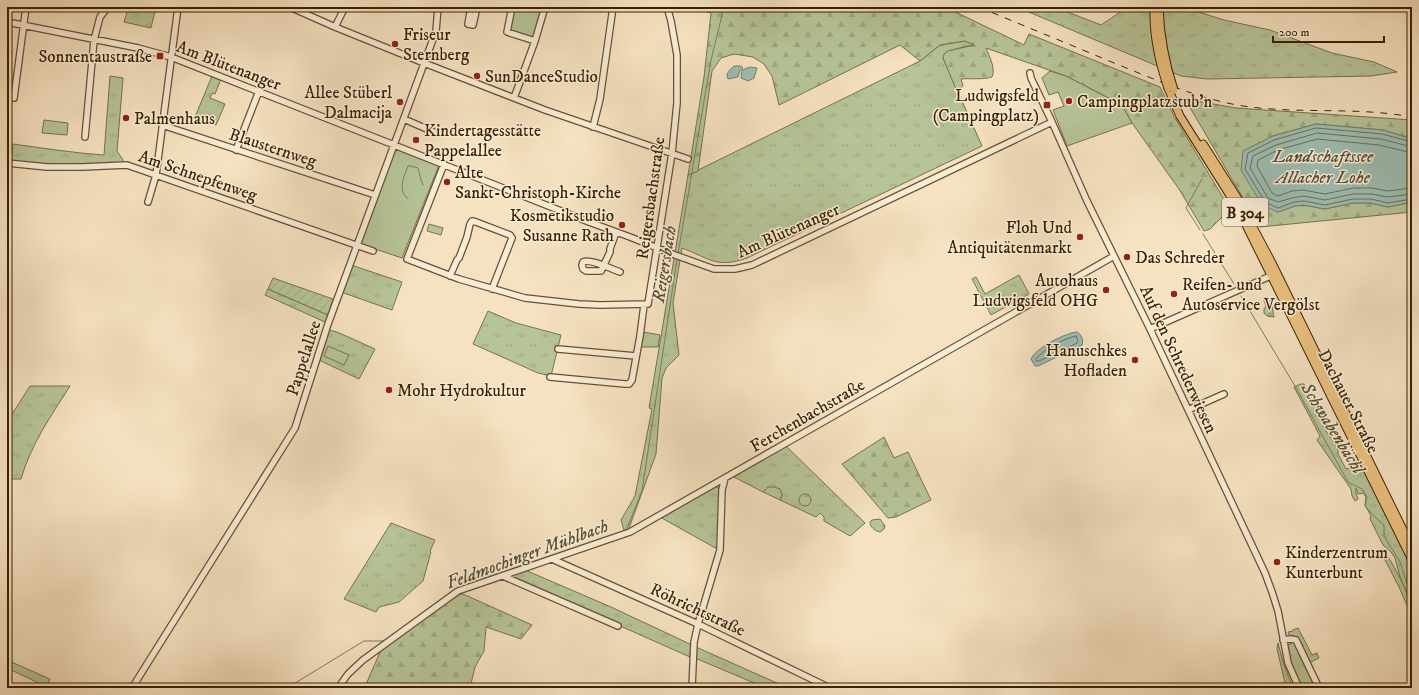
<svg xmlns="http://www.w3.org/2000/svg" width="1419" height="695" viewBox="0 0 1419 695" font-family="'IM FELL DW Pica',serif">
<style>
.grass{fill:url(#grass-tufts);stroke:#78724c}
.forest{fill:url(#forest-firs);stroke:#78724c}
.park{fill:#b6c498;stroke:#78724c}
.garden{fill:url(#garden-furrows);stroke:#78724c}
.water{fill:#9dbeb3;stroke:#757f6b}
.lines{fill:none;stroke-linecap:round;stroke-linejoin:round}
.shore{stroke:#6b705a;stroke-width:1}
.stream{stroke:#757f6b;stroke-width:1}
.minor-casing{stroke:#685130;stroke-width:8}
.major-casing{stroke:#392100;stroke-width:9}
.minor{stroke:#f9ecd7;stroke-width:5.5}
.major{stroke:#ebc180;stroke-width:7}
.rail{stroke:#392100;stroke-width:1;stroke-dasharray:7 7;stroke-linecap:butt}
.major-bridge-casing{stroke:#392100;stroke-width:9;stroke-linecap:butt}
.major-bridge{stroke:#ebc180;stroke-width:7}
.poi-dot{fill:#8f2418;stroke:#f9ecd7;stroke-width:1.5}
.labels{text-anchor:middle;stroke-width:3;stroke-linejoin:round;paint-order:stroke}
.shield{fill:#f9ecd7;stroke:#735e40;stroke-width:1}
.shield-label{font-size:16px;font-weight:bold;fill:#392100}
.poi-label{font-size:17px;fill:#392100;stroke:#f9ecd7;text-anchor:start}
.street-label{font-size:17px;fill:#392100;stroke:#f9ecd7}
.water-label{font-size:18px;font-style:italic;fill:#575036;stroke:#f9ecd7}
</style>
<defs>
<pattern id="grass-tufts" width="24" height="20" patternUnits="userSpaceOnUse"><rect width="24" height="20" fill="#b6c498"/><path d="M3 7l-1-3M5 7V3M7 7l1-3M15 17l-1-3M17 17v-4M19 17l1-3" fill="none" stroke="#9da881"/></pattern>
<pattern id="forest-firs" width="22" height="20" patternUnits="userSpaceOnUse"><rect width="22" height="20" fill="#b6c498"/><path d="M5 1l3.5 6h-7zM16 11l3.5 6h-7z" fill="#9da881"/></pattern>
<pattern id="garden-furrows" width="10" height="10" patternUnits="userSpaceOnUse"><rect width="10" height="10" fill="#b6c498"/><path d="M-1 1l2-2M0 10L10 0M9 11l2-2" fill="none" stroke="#9da881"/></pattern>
</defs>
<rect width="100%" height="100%" fill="#f6e2c1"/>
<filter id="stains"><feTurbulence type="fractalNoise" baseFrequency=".005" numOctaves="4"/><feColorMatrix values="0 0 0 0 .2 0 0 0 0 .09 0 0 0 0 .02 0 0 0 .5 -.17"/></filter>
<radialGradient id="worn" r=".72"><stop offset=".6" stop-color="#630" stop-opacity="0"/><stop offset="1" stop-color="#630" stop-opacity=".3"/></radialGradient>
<path class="grass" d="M129,7H156L151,28L124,22Z
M1017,7H1055L1101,25L1125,9L1120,7H1183L1224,20L1270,30L1332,53L1374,62L1397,72L1371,76L1207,79L1181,76Z
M965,41L976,45C971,45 954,49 950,51C948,52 945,56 943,58L982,146L747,258C716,269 709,258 682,248L673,303L679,355L666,368L662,378L656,454L628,531L624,530L621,520L635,496L652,409L649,408L688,175L920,61L940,45Z
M110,76L123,78L117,151L123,160V164L79,166L8,162L12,154L13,144C43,148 73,153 104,155Z
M212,76L221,79L215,94L212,93L210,98L225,104L216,125L195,117Z
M351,265L402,282L392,310L341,292Z
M1019,275L1029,294L991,315L972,279L976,277L985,294Z
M268,289L328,315L325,322L265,295Z
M488,311L516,323L561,335L551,376L538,373L473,344Z
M329,330L337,332L375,349L359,379L319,360Z
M1301,384H1304L1306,389L1313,396L1323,423L1326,431L1338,448V454L1346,469L1351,468L1357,473L1361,469L1365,471L1412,565V604L1400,577L1395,558L1391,552L1383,545L1370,519L1371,516L1365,505L1366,497L1363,493L1358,494L1356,488V493L1358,499L1355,501L1352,496L1351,489L1317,440L1320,436L1294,387Z
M30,386H70C51,416 31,444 21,479H7V422Z
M786,446L865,523L850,536L824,521V517L820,513L816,517L780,500L782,495L768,487L763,492L732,476Z
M718,487L720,491L719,550L660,517L711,488Z
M391,523L435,540L430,551L431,552L423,581L399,602L379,607L376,612L344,599Z
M1386,553C1396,570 1412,597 1412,617L1399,587L1383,556Z
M525,570L611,607L692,645L690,657L510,577V575Z
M1298,628L1312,655L1317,653L1319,658L1309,663L1299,641L1290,637L1288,632L1293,631V630Z
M1291,641H1295L1315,684L1314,688H1302C1295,674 1289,660 1287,645L1291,644Z
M1278,643L1283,662L1293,688H1287L1286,687L1277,649Z
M696,647L788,688H766L695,658Z
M7,660L50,679L47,687L7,668Z"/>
<path class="forest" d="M692,7H945L1024,45L1029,34L1160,87L1175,118L1230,209L1210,229L1204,231L1179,189L1132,123L1122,105L1066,76L986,48C989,56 996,68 992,77C982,80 971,78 961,79L963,86L961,88L956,89L943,58L944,54L948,51L974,45L965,41L940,45L920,61L900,45L779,105L772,76L764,64L753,57L734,54L721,58L712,71L698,171L688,175L704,77L711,13Z
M1185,99L1236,108L1412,120V139L1383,130L1316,124L1273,136L1244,151L1277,212L1295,206L1304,205L1325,209L1353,203H1370L1388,207L1412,202V212L1260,227Z
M1268,297L1271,301L1274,317L1267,316L1264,313V309L1266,306L1263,298Z
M884,437L894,458L908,452L931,500L896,517L888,518L842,464Z
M768,487H774L780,489L782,495L780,500L763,492Z
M799 500a6 6 0 1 1 12 0a6 6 0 1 1-12 0Z
M880,519L885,526L884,529L880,532C875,531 870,527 870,522L872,520Z
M463,594L532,625L521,639L486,627L484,651L475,667L470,688H363L367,682L381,650L457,595Z"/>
<path class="park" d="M513,7H543L534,39L508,30Z
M1050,71L1066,76L1122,105L1132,123L1067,146L1053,110L1064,106L1058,92L1049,95L1042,78Z
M44,120L68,123L67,135L42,133Z
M395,149L439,165L402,258L360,244Z
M429,224L443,228L441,235L427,231Z
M643,332L660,335L658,347H640Z
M328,346L349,355L344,365L324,356Z"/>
<path class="garden" d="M273,278L333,299L328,315L268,289Z"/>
<path class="water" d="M734,66H741L743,68L740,70L738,77L728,79C725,73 730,70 734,66Z
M750,67L757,68L754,78L748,81L741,78L742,70Z
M1316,124L1383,130L1412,139V202L1388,207L1370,203H1353L1325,209L1304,205L1295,206L1278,212L1262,205L1241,170L1243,151L1273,136Z
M1077,332C1081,334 1084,340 1082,345L1038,366H1035L1031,359C1036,348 1065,333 1077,332Z"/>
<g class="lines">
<path class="shore" d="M1412,142L1382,134L1316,128L1274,140L1248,153L1245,169L1265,202L1278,208L1294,202L1304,201L1325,205L1353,199H1371L1388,203L1412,199
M1412,147L1381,139L1317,133L1276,145L1253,156L1250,168L1268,198L1278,202L1292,198L1304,196L1325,200L1353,194H1371L1388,197L1412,194
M1412,153L1379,145L1317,139L1278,150L1258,160L1257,166L1272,193L1278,196L1292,191L1303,190L1325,194L1353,188H1371L1388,191L1412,188
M1076,336L1078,341L1077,343L1039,361H1036V359C1043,350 1065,338 1076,336Z"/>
<path class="stream" d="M715,7H722
M408,199C397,190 404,177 408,166H411L418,168C420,174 420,179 423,185
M1200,230L1186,208L1202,179
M1203,234L1234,284
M678,254L711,60L724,7
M1241,296L1295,386L1348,482L1362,489L1367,497L1365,506L1375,517L1384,525V536L1400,562L1407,584L1412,590
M1410,522L1412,524
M624,531L628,526L642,491L677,259
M287,688L364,641H384L452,591L472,582L557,554"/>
<g class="minor-casing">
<path id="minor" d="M290,7L335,27L424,63L545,110L688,159
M471,7L468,24L473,25L477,7
M512,7L507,32L535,41L545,7
M7,22L138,48L171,57L589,222L630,237L675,255L714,269H735L752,265L1052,122
M335,27L345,7
M1030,73L1031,78L1052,122L1087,201L1150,329L1265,573L1272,592L1278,611L1288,663L1299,688
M14,98L26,7
M514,98L535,41
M404,119L436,133
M162,125L375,195
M593,127L600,99L613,7
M85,137L94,40L100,17L108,7
M236,150L259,91
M7,163L47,167H82L127,165L373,251
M444,164L407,259L459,279L525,298L579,304L600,305L648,304L672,153L677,103V55L671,21L667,7
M148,202L156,175L178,7
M616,232L610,249V252L601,271H586L583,269L582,265L583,262C590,258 611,269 620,272
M450,276L457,260L459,258L467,237L470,224L472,221L476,222L510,235L512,238L492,289
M1150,329L1275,274
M558,349L636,356
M550,377L625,384H629L632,380L640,336L644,305
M1188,410L1224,394
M552,559L698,624L830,688
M503,576L618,626
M1283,640L1291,639L1296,640L1319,688
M132,688L295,428L328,324L436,31L438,7
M338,688L348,674L363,660L458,591L630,532L1114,256
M692,688L694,642L698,624L720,550L722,490L725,478"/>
</g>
<g class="major-casing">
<path id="major" d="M1168,88L1180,116L1234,202L1245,223L1412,560
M1203,144L1238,199L1272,263L1412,548"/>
</g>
<use href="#minor" class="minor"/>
<use href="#major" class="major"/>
<path class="rail" d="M979,7C1024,26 1069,44 1114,63C1154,79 1194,97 1237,105C1295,115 1354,106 1412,117"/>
<g class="major-bridge-casing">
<path id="major-bridge" d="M1154,7C1153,35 1159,62 1168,88
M1159,7C1160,36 1165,63 1174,90"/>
</g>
<use href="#major-bridge" class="major-bridge"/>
</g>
<g class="poi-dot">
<circle cx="395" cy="44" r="4"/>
<rect x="156" y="52" width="8" height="8" rx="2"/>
<circle cx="477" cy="76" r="4"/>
<circle cx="1069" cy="101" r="4"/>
<circle cx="400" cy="102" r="4"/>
<rect x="1043" y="101" width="8" height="8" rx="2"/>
<circle cx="126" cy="118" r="4"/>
<circle cx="416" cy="140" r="4"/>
<circle cx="447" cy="182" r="4"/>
<circle cx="622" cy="225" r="4"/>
<circle cx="1080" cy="237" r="4"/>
<circle cx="1127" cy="257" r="4"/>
<circle cx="1106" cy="290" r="4"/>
<circle cx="1174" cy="294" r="4"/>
<circle cx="1135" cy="360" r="4"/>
<circle cx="389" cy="390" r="4"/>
<circle cx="1277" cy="562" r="4"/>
</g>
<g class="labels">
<rect class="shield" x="1222" y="198" width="46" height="28" rx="3"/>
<g class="shield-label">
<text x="1245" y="218">B 304</text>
</g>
<g class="poi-label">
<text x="403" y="40">Friseur<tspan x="403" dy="20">Sternberg</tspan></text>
<text x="152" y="62" text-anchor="end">Sonnentaustraße</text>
<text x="485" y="82">SunDanceStudio</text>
<text x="392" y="98" text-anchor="end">Allee Stüberl<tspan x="392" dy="20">Dalmacija</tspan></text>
<text x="1039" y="101" text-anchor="end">Ludwigsfeld<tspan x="1039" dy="20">(Campingplatz)</tspan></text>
<text x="1077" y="107">Campingplatzstub'n</text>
<text x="134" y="124">Palmenhaus</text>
<text x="424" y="136">Kindertagesstätte<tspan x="424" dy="20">Pappelallee</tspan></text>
<text x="455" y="178">Alte<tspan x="455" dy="20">Sankt-Christoph-Kirche</tspan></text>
<text x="614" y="221" text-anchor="end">Kosmetikstudio<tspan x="614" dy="20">Susanne Rath</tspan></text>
<text x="1072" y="233" text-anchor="end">Floh Und<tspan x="1072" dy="20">Antiquitätenmarkt</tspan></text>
<text x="1135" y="263">Das Schreder</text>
<text x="1098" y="286" text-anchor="end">Autohaus<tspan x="1098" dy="20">Ludwigsfeld OHG</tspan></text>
<text x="1182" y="290">Reifen- und<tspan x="1182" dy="20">Autoservice Vergölst</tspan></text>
<text x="1127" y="356" text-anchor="end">Hanuschkes<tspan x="1127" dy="20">Hofladen</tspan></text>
<text x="397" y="396">Mohr Hydrokultur</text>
<text x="1285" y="558">Kinderzentrum<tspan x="1285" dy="20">Kunterbunt</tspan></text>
</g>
<g class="street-label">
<text transform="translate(229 65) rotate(21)" y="6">Am Blütenanger</text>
<text transform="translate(273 147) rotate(18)" y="6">Blausternweg</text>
<text transform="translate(198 175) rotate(19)" y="6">Am Schnepfenweg</text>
<text transform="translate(650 198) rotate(-82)" y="6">Reigersbachstraße</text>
<text transform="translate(788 230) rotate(-24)" y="6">Am Blütenanger</text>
<text transform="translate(303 358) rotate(-72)" y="6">Pappelallee</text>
<text transform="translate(1179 359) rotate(65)" y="6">Auf den Schrederwiesen</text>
<text transform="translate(1349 401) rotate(63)" y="6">Dachauer Straße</text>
<text transform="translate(807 415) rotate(-30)" y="6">Ferchenbachstraße</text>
<text transform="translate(698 609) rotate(25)" y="6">Röhrichtstraße</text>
</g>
<g class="water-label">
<text x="1323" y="162">Landschaftssee<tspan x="1323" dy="21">Allacher Lohe</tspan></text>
<text transform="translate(664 264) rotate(-81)" y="6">Reigersbach</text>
<text transform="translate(1333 428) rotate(58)" y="6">Schwabenbächl</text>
<text transform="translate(527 554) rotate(-20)" y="6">Feldmochinger Mühlbach</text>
</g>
</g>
<rect width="1419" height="695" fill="none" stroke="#f6e2c1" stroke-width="24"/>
<rect x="8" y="8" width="1403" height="679" fill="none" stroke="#392100" stroke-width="2"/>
<rect x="12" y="12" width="1395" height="671" fill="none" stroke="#392100"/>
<path d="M1273 36v6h111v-6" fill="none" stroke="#392100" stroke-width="2"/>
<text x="1279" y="36" font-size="12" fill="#392100" stroke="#f9ecd7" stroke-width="3" paint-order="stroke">200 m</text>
<rect width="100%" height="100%" filter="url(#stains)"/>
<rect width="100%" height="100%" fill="url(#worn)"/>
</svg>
